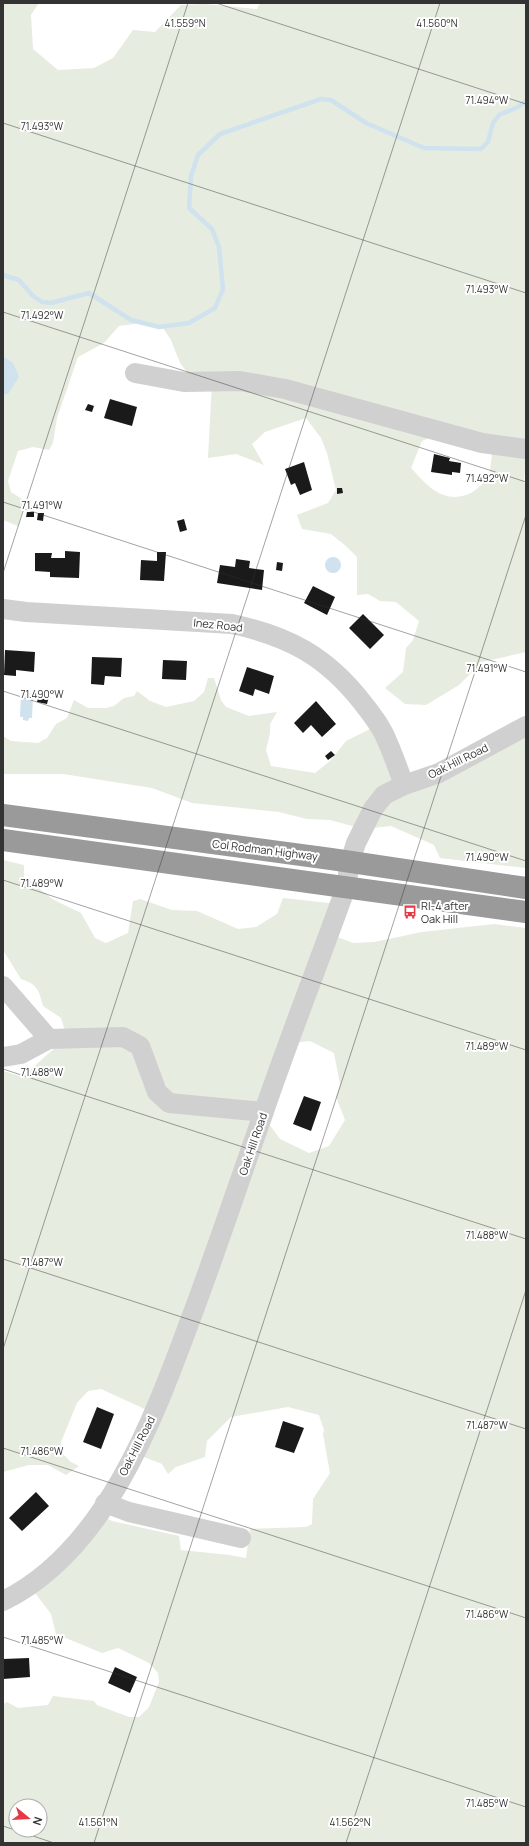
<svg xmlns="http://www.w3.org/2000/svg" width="529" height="1846" viewBox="0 0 529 1846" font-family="Manrope,sans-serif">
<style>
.green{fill:#e6ecdf;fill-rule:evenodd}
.water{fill:#cfe2ee}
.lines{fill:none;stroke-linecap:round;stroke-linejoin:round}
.stream{stroke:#cfe2ee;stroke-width:4.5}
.building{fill:#1a1a1a}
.minor{stroke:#d0d0d0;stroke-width:20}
.highway{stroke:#9a9a9a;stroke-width:22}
.ticks{fill:none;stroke:#333;stroke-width:1;stroke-opacity:0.45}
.labels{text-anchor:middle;stroke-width:4;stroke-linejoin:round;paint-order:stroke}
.street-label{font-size:11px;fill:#333;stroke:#fff}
.poi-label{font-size:11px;fill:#333;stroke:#fff;text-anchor:start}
.ticks-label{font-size:10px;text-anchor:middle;fill:#333;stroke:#fff;stroke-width:4;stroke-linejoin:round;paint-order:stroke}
</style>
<rect width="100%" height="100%" fill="#fff"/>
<path class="green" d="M3,3H39L31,15L33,49L58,70L94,68L113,58L133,30L155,32L181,5L205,4L257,9L260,3H381L391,4L399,3H526V456L524,483L526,484V652L482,662L459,685L426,705L405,704L385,688L403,672L406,648L413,640L419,621L396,602L380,601L368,594L357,595V557L346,546L331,534L302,529L297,515L328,503L336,490L327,453L321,438L306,418L265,432L252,444L264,465L236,454L208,458L212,383L194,381L180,363L171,340L163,328L142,323L119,326L104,343L78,357L57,418L53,443L49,450L33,447L18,451L8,481L11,492L25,501L18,526L3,520V395L8,394L13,363L3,356ZM443,432L493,447L489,478C483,483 474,493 466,495C441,503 426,484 411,468L422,441Z
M208,678H214L221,700L226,707L249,716L277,712L270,724V733L266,750L271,766L315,773L330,761L346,741L378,725L404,782L526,726V868L440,858L434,845L391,826L363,829L330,820L307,819L279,812L192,803L152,788L63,774H3V736L11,741L38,743L47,738L56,724L67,718L74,700L88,708H106L114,706L124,698L134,696L137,691L150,701L166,707L194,701L204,692Z
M3,860L24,865V877L54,900L81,913L95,938L106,943L128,933L133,901L140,899L172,910L197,911L238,929L256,927L277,914L283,898L338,904L330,934L353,943L374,942L422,932L494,924L526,928V1843H3V1704L7,1702L18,1708L48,1705L53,1696L94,1701L97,1705L129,1717H139L149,1707L159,1682L158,1673L149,1663L118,1648L102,1653L56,1634L51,1614L29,1585L96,1513L112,1521L179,1536L181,1550L229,1555L246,1558L250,1529L306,1527L312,1524L313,1499L330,1473L323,1434L324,1430L319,1415L288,1407L231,1417L207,1441L205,1457L176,1467L168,1474L162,1464L131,1452L149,1411L101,1389L88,1391L77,1403L61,1442L62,1453L71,1462L79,1466L66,1475L48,1465H29L3,1472V1071L20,1076L29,1071L67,1037L61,1018L43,1006C39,990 37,984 21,979L3,950ZM310,1041L334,1053L340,1084L336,1097L345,1120L329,1146L309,1153L280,1139L264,1117L292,1043ZM16,1806H40V1830H16Z"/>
<path class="water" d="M3,356L13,363L19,377L8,394L3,395Z
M325 565a8 8 0 1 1 16 0a8 8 0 1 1-16 0Z
M21,693L33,694L32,718H29L28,721L23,720V717H20Z"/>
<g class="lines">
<path class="stream" d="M3,275L19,280L33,296L42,302L51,303L89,293L131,320L159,327L189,323L215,308L223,289L219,247L212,229L189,208L191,176L198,155L220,134L321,99L331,100L366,123L424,148L481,149L488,142L493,123L499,115L518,107L526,101"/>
</g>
<path class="building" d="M110,399L137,407L132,426L104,418Z
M88,404L94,406L92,412L85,410Z
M434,454L450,458L449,461L461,463L460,473L452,472V475L431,472Z
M304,462L312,490L300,495L295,483L291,485L285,469Z
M337,488H342L343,493L337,494Z
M27,512H34V517H26Z
M38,513H44L43,521L37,520Z
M184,519L187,530L180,532L177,521Z
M65,551L80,552L79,578L50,577V572L35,571V553H52L51,558H65Z
M157,552H166L164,581L140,580L141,560L157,561Z
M236,559L250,561L249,568L264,570L262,590L217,583L220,565L235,567Z
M277,562L283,563L282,571L276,570Z
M313,586L335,597L327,615L304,603Z
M363,614L384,635L370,649L349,628Z
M5,650L35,652L34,672L16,670V676L4,675Z
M92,657L122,658L121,677L105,676L104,685L91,684Z
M163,660L187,661L186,680L162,679Z
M247,667L274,676L269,694L255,689L253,696L239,691Z
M39,694L49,696L47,704L37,702Z
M316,701L336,724L322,737L311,725L303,733L294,723Z
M331,751L335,755L328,760L325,756Z
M304,1096L321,1102L311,1131L293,1124Z
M97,1407L114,1414L101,1449L83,1442Z
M283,1421L304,1428L294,1453L275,1447Z
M36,1492L49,1506L22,1531L9,1518Z
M29,1658L30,1677L3,1679V1659Z
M115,1667L137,1677L130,1693L108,1683Z"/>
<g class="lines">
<path class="minor" d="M135,373L184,382L240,381L285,389L482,443L526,449
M3,609L26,612L232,624C288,636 326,656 362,702C370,712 378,722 384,734C392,751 398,768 404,785
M3,986L49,1039
M3,1057L21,1054L49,1039L123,1037L140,1046L157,1092L169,1103L264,1112
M105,1503L129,1512L241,1538
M3,1601C108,1550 156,1412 194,1310C217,1248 238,1185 260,1123C287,1043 318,965 346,887L350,862L356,843L373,809L384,795L404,785L439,773L526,726"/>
<path class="highway" d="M3,815L331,859L526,888
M3,840L526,912"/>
</g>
<path class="ticks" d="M216,3L526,104M3,123L526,293M3,312L526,482M3,502L526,672M3,573L188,3M3,691L526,861M3,880L526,1050M3,1069L526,1239M3,1259L526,1429M3,1349L440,3M3,1448L526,1618M3,1637L526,1807M3,1826L54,1843M94,1843L526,515M346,1843L526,1290"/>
<defs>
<g id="bus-bare" transform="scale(1.08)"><path d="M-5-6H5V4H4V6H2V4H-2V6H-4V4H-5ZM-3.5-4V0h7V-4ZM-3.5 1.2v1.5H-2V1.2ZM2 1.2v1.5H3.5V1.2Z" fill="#e63946" stroke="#fff" stroke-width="2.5" paint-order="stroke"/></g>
</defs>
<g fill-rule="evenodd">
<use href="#bus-bare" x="410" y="912"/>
</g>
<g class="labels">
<g class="street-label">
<text transform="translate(218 625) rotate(6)" y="4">Inez Road</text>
<text transform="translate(458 761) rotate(-26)" y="4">Oak Hill Road</text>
<text transform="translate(265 850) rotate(7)" y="4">Col Rodman Highway</text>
<text transform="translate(253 1144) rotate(-71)" y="4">Oak Hill Road</text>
<text transform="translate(137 1446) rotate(-63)" y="4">Oak Hill Road</text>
</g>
<g class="poi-label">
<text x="421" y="910">RI-4 after<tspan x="421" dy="13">Oak Hill</tspan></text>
</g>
</g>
<g class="ticks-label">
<text x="185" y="27">41.559°N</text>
<text x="437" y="27">41.560°N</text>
<text x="487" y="104">71.494°W</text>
<text x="42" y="130">71.493°W</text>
<text x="487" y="293">71.493°W</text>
<text x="42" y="319">71.492°W</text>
<text x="487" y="482">71.492°W</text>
<text x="42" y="509">71.491°W</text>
<text x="487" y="672">71.491°W</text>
<text x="42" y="698">71.490°W</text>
<text x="487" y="861">71.490°W</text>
<text x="42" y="887">71.489°W</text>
<text x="487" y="1050">71.489°W</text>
<text x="42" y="1076">71.488°W</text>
<text x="487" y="1239">71.488°W</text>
<text x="42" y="1266">71.487°W</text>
<text x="487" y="1429">71.487°W</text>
<text x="42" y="1455">71.486°W</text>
<text x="487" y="1618">71.486°W</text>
<text x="42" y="1644">71.485°W</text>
<text x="487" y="1807">71.485°W</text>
<text x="98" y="1826">41.561°N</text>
<text x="350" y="1826">41.562°N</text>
</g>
<rect width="529" height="1846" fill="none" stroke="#333333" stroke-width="8"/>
<g transform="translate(28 1818) rotate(108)"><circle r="19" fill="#ffffff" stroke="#adadad"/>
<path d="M0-3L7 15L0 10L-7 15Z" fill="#e63946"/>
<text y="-6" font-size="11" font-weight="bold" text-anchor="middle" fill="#333333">N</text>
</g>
</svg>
